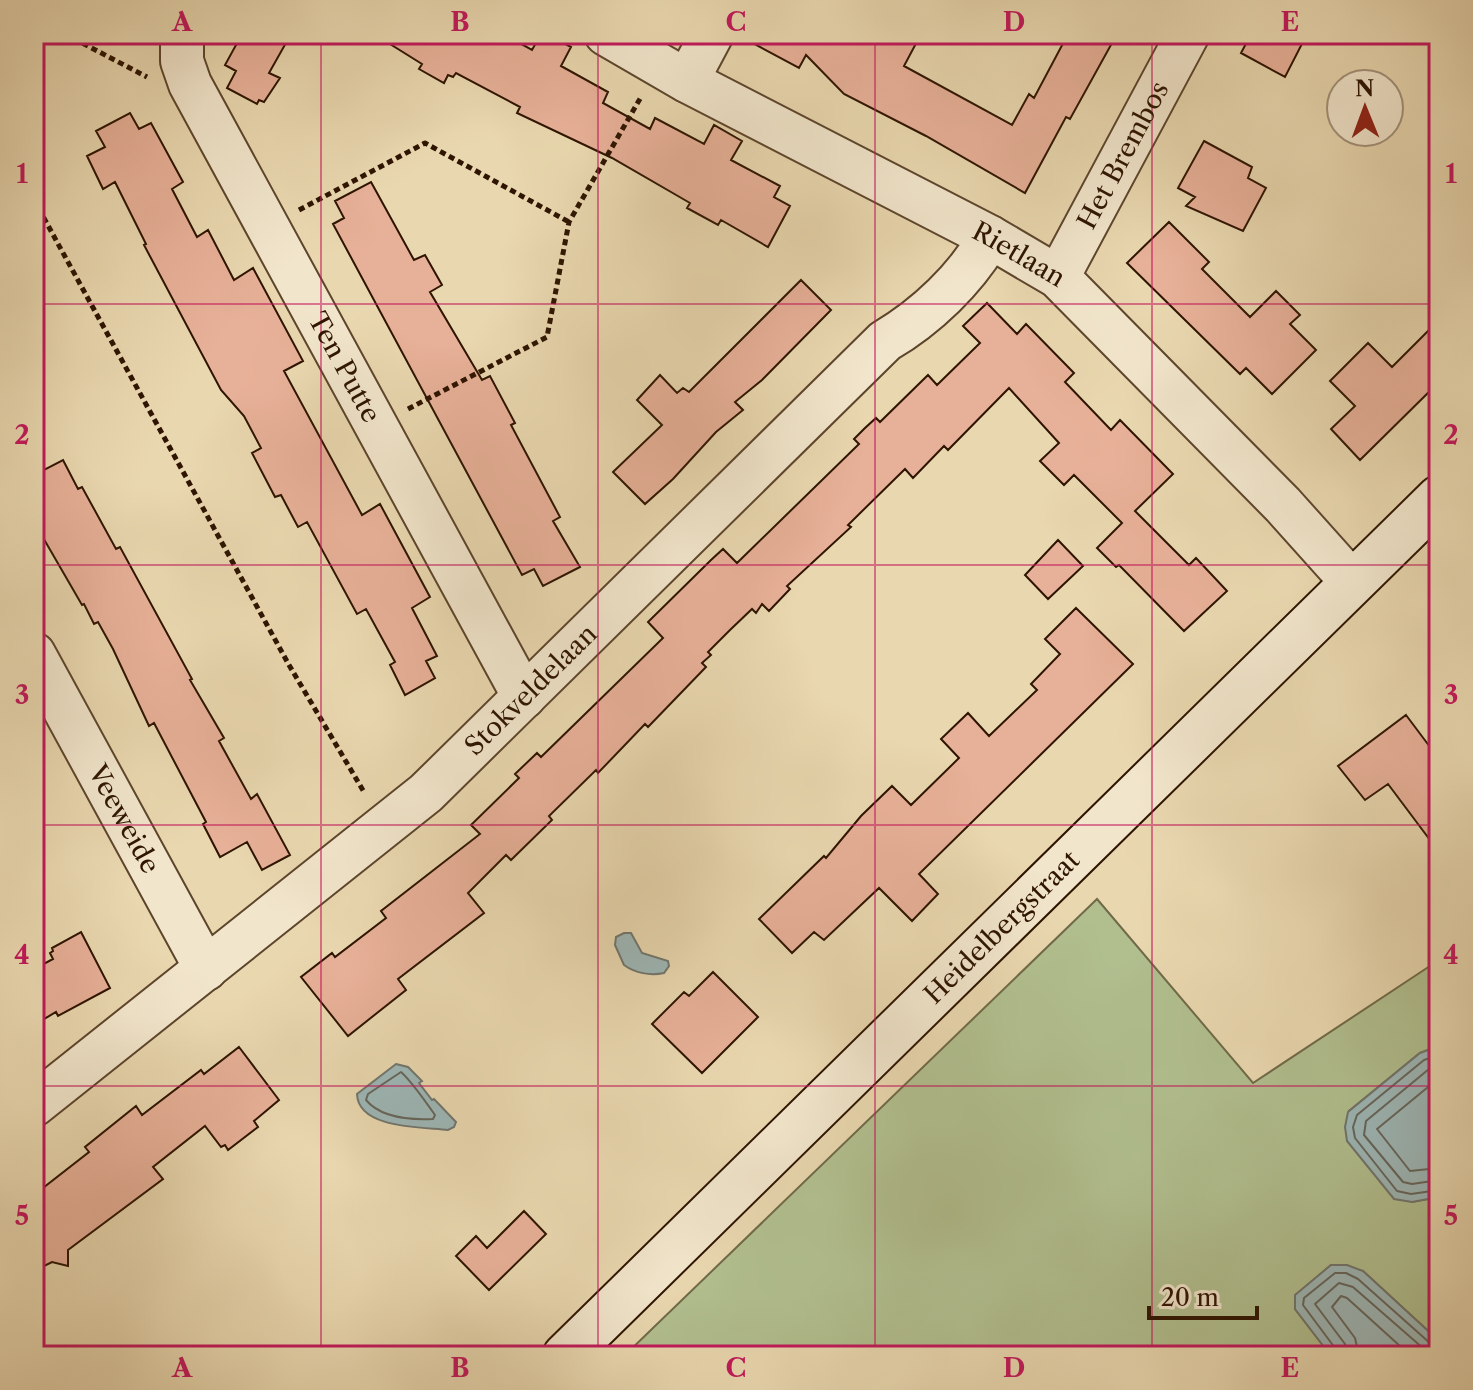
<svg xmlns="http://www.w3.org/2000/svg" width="1473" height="1390" viewBox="0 0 1473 1390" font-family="'Libre Caslon Text',serif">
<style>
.green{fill:#b1bf8f;stroke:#706a48;stroke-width:2}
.water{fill:#9db7b7;stroke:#71766e;stroke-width:2}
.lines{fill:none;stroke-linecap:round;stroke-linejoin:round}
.shore{stroke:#66665c;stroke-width:2}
.building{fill:#e7b098;stroke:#2e1401;stroke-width:2}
.minor-casing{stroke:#5d452c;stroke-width:46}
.secondary-casing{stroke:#2e1401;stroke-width:48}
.path{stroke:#2e1401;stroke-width:5;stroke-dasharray:6 4;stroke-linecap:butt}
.minor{stroke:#f1e5cb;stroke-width:42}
.secondary{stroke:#f1e5cb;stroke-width:44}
.grid{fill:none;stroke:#c2185b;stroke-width:2;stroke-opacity:0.55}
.labels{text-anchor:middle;stroke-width:8;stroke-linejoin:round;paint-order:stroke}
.street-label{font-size:26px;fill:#2e1401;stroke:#f1e5cb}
.neatline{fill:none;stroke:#c2185b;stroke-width:3}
.grid-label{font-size:26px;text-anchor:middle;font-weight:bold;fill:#c2185b}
</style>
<rect width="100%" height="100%" fill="#e9d7af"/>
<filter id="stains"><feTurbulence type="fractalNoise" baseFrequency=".0025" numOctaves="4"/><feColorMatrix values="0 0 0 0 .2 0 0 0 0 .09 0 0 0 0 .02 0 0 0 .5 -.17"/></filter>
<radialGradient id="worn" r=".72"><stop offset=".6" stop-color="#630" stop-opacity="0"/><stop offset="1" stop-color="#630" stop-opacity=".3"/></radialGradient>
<path class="green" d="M1097,899L1253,1083L1439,960V1046L1420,1053L1349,1111L1412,1202L1439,1197V1341L1363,1271L1331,1265L1295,1296V1309L1331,1356H624Z"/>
<path class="water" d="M624,933H631L642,953L668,961L669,966L664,973C650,976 635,973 624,965L615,945L616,937Z
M1439,1046V1197L1412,1202L1394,1199L1347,1141L1345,1127L1348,1112L1420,1053Z
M396,1064L408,1067L422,1081L419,1083L432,1100L434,1099L456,1122L454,1127L448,1130C423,1127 358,1129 357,1094Z
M1331,1265H1347L1363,1271L1439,1341V1356H1331L1295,1309V1295Z"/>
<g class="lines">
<path class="shore" d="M1439,1055L1424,1060L1357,1115L1353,1127L1355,1138L1397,1191L1411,1194L1439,1190
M1439,1065L1429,1069L1366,1121L1364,1135L1403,1182L1412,1184L1439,1180
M401,1072C409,1079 428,1105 435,1115L433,1119C411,1120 381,1118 366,1100L368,1094Z
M1439,1078L1377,1129L1410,1171L1439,1168
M1337,1356L1335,1348L1303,1305L1304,1298L1335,1273H1346L1358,1279L1431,1344L1439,1347
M1347,1356L1345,1344L1315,1304L1339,1283L1353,1287L1432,1356
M1359,1356L1355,1338L1332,1307L1341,1296L1347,1298L1411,1356"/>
</g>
<path class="building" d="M242,34H291L269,73L280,78L264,102L259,100L257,104L227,88L236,71L225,65Z
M374,34H503L532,50L541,34H547L571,47L561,66L608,92L603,103L650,129L655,118L704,144L714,125L742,141L731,160L780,186L774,197L790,206L768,247L721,220L718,225L687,208L690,203L612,158L517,113L520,107L456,73L453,77L448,75L444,83L419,69L422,64Z
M736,34H921L904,66L1012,125L1029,94L1034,98L1068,34H1117L1070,119L1066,117L1025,193L926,136L844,94L806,55L799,68Z
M1251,34H1307L1285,77L1241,53Z
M130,113L139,129L151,123L183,182L172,189L197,237L208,230L234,280L253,268L303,361L284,371L362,515L380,504L430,597L412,608L437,656L426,661L435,678L405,695L390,665L395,662L366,609L357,614L307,522L298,527L281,495L275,497L252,453L261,448L244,416L221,390L144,245L146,244L115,182L103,189L87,156L105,147L96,131Z
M1204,141L1252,167L1248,178L1266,188L1243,231L1186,206L1195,197L1178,188Z
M371,182L414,260L425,255L442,285L430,292L482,380L490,376L515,423L511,425L560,517L553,521L580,567L543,586L534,569L522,575L333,224L344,218L335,201Z
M1169,222L1209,262L1202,269L1250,317L1276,291L1300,315L1290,324L1316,350L1272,394L1246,368L1240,374L1127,263Z
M801,280L831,310L762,380L735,402L743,410L716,432L673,479L645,504L613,472L662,425L637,400L660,375L677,393L683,388L689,392Z
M987,303L1017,334L1026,324L1074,373L1065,382L1111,430L1120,420L1173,474L1135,511L1189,565L1196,558L1227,591L1184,631L1119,565L1116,567L1097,548L1122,523L1074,475L1064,485L1040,461L1059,443L1009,388L948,450L944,446L913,478L905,469L848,525L851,527L787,586L790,589L769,611L762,604L756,613L752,609L730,630L708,652L711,655L702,663L706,667L648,727L645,724L598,773L596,770L549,816L552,820L511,860L506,855L468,893L484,913L398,979L406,990L348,1036L301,977L332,953L335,957L386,918L381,911L480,834L471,825L519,778L515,774L537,753L541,757L663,638L648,622L711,560L723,549L737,563L859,444L854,439L865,428L876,418L880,422L928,375L937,385L980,343L963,326Z
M1439,320V382L1360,460L1331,429L1355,406L1330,381L1368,343L1392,367Z
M63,460L78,489L82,487L116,549L120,547L192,679L190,680L224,738L219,741L251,799L257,794L290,855L262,870L247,842L220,857L203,824L206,822L154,723L149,726L113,649L98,622L94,624L84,604L82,605L34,522V475Z
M1058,540L1083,566L1048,599L1025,575Z
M1076,608L1133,664L919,874L938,894L912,921L879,888L824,940L814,932L792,953L759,919L824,856L826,858L861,816L892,786L911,805L959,758L941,739L968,713L989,736L1037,690L1031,684L1060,654L1045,639Z
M1406,715L1439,759V852L1388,784L1365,800L1338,766Z
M81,932L110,988L58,1016L56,1012L34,1025V969L53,959L50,953L53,951L52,948Z
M713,972L758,1017L702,1073L652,1024L684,992L689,996Z
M239,1047L279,1100L254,1121L258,1127L228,1150L225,1145L221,1147L205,1126L153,1167L163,1179L68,1250V1266L52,1262L34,1271V1195L89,1152L85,1147L136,1106L142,1115L201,1070L204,1074Z
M524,1211L546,1234L489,1290L456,1256L476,1236L487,1248Z"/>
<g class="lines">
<g class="minor-casing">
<g id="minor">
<path id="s1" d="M182,34V61L190,84L524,697"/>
<path id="s2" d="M606,34L687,81L990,237L1058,277L1283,505L1352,582"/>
<path d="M687,81L712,34"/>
<path id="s3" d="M1058,277L1188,34"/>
<path id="s4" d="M34,654L206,969"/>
<path id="s5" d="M34,1105L426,793L885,341C926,317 966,279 990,237"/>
</g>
</g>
<g class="secondary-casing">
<g id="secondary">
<path id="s6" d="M565,1356L1439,498"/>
</g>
</g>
<path class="path" d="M65,34L147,77
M34,200L289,665L364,792
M299,210L425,143L569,222
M408,409L547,337L569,222L641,97"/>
<use href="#minor" class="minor"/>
<use href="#secondary" class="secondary"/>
</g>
<path class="grid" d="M321,34V1356M598,34V1356M875,34V1356M1152,34V1356M34,304H1439M34,565H1439M34,825H1439M34,1086H1439"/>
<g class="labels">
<g class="street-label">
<text dy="9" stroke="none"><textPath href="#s3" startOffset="138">Het Brembos</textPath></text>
<text dy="9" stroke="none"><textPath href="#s2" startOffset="468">Rietlaan</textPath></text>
<text dy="9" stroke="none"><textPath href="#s1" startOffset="374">Ten Putte</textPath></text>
<text dy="9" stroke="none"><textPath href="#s5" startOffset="648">Stokveldelaan</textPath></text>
<text dy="9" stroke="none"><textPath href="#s4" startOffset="188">Veeweide</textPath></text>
<text dy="9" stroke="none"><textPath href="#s6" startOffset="612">Heidelbergstraat</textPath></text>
</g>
</g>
<rect width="1473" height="1390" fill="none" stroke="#e9d7af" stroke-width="88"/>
<g transform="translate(1365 108) rotate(359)"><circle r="38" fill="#f1e5cb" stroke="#a3917a" stroke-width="2"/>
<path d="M0-6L14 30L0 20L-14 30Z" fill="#8f2418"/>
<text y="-12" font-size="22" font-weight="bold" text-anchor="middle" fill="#2e1401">N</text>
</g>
<path d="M1149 1306v12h108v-12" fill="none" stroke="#2e1401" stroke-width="4"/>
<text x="1161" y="1306" font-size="24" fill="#2e1401" stroke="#f1e5cb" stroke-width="6" paint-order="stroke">20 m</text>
<rect x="44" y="44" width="1385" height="1302" class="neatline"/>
<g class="grid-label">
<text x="182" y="31">A</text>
<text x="460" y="31">B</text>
<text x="736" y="31">C</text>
<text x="1014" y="31">D</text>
<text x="1290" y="31">E</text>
<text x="22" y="183">1</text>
<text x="1451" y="183">1</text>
<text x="22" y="444">2</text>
<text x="1451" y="444">2</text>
<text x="22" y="704">3</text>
<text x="1451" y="704">3</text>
<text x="22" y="964">4</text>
<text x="1451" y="964">4</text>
<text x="22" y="1225">5</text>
<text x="1451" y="1225">5</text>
<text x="182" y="1377">A</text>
<text x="460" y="1377">B</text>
<text x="736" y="1377">C</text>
<text x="1014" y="1377">D</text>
<text x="1290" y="1377">E</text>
</g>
<rect width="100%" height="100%" filter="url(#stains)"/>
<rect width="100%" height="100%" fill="url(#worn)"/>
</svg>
